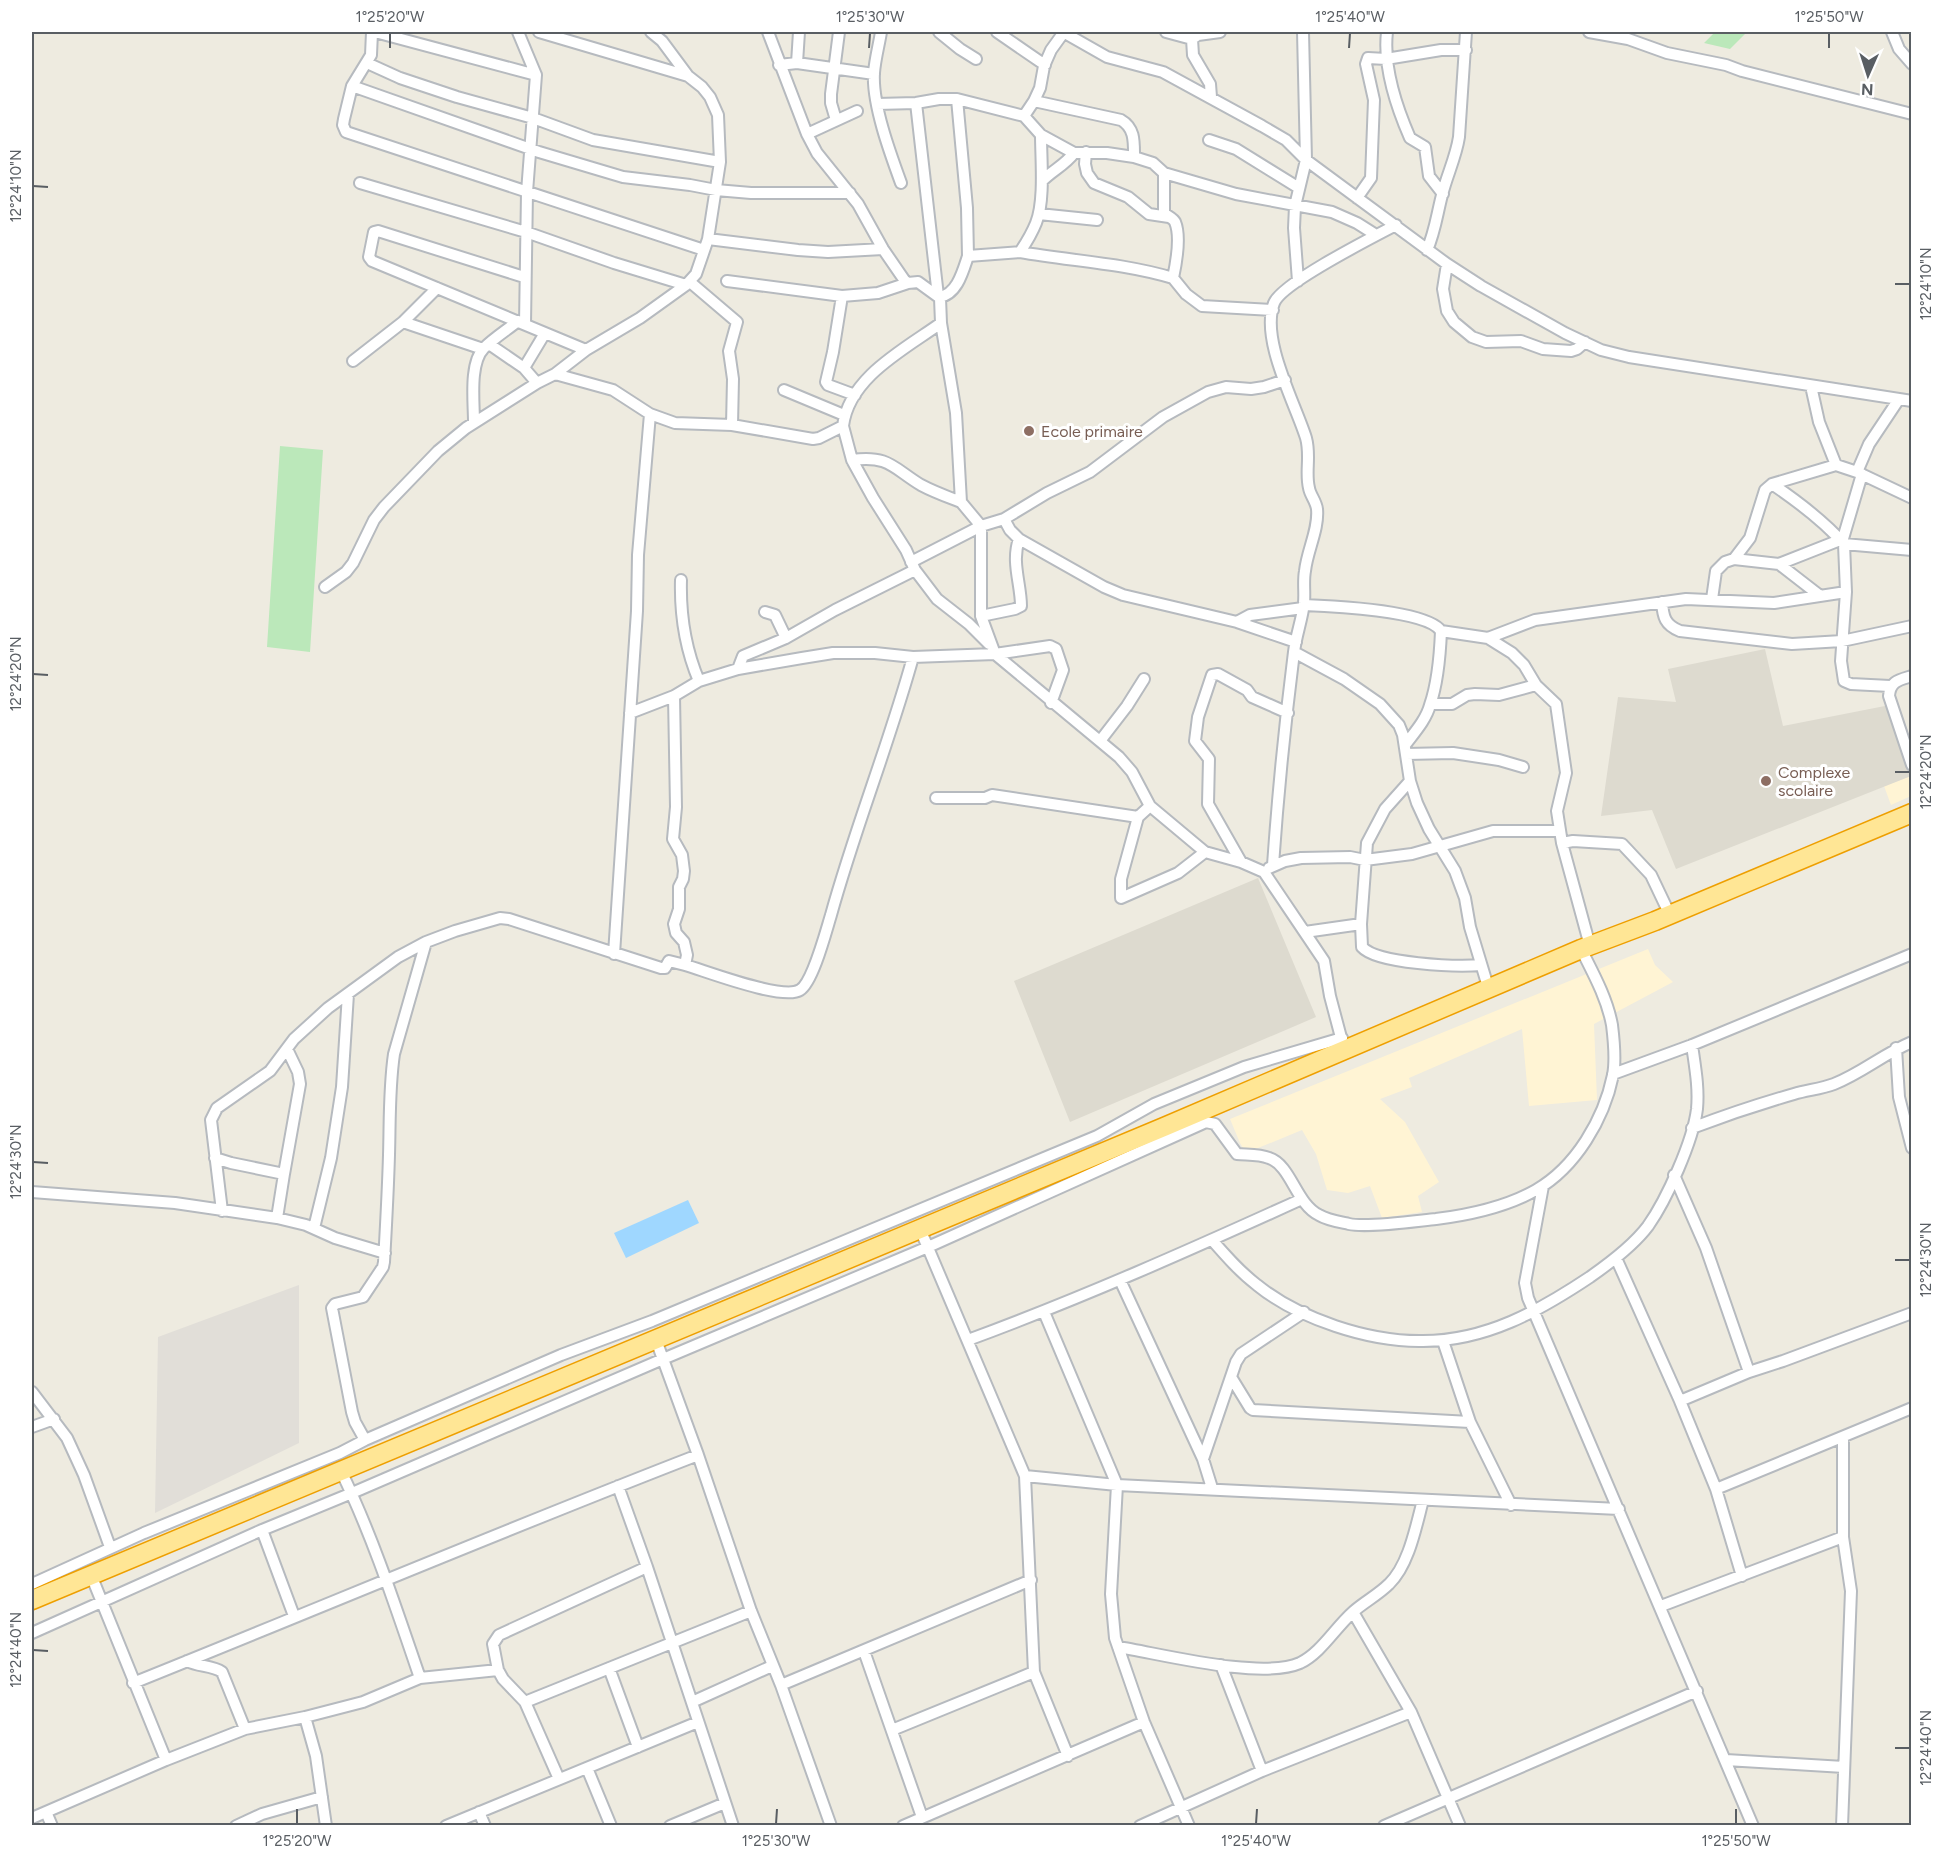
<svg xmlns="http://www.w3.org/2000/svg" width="1943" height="1857" viewBox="0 0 1943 1857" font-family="Figtree,sans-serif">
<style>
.commercial{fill:#fff4d4}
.industrial{fill:#e1ded8}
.education{fill:#dddacf}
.green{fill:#bbe8ba}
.water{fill:#9fd7ff}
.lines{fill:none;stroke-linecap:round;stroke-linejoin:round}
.minor-casing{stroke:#b6babf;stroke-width:14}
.trunk-casing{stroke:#ee9f00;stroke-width:21}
.minor{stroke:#fff;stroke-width:10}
.trunk{stroke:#ffe695;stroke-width:18}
.ticks{fill:none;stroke:#595e63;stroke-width:2}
.education-dot{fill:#8d6e63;stroke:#fff;stroke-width:2}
.labels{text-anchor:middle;stroke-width:6;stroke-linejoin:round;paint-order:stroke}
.education-label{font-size:16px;fill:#785e54;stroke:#fff;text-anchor:start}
.neatline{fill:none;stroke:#595e63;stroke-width:2}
.ticks-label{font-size:15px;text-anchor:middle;fill:#595e63}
</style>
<rect width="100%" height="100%" fill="#eeebe0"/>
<path class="commercial" d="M1911,769V796L1891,805L1884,786L1911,776L1909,770Z
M1648,949L1655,965L1673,982L1594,1024L1597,1100L1529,1106L1522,1029L1409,1078L1412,1087L1380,1099L1405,1122L1439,1182L1418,1196L1422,1212L1382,1218L1370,1186L1348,1193L1327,1190L1316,1154L1302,1130L1246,1153L1240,1143L1230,1119Z"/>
<path class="industrial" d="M299,1285V1443L155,1513L158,1337Z"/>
<path class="education" d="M1765,649L1783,726L1890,705L1911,776L1676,869L1652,810L1601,816L1618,697L1676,702L1668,669Z
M1258,878L1316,1017L1070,1122L1014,981Z"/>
<path class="green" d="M1715,32H1747L1730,49L1704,43Z
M280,446L323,450L310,652L267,647Z"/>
<path class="water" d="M688,1200L699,1223L626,1258L614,1233Z"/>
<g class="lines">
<g class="minor-casing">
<path id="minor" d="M372,32L371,55L352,86L344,119L343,125L346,132L704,250
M375,32L536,75L527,192L525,324
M518,32L536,75
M539,32L688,76
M768,32L807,134L817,153L858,204L883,249L905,281L908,283L918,282L940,298L941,323L956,413L961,502L981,526V616L995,654L1119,757L1132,772L1150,806L1205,852L1241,862L1264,872L1324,961L1330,996L1343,1045
M881,32C879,45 875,59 874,73C872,104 890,153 901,183
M939,32L960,49L976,59
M997,32L1045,65
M1063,32L1107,57L1163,72L1262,126L1286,140L1306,160L1447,264L1481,286L1565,333L1601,350L1629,357L1912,401
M1166,32L1192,39L1198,35L1220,32
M1387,32C1383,67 1396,106 1410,138L1425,147L1429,176L1443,194
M1589,32L1628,39L1667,53L1726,65L1742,71L1912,114
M1892,32L1899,49L1912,64
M1192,39L1193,55L1210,84L1211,97
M367,63L400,78L457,97L533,118L593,140L720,162
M797,63L799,32
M779,65L797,63L874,74
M352,86L539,152L623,177L690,185L716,190L751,193H850
M957,99L967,208L968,256
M1034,101L1121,120C1135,128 1134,142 1134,157
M916,103L938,296
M877,104L916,103L939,99H957L1024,116L1041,135L1074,153H1107L1134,157L1153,163L1164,173V213C1167,216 1173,218 1175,222C1181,236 1176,264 1173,278L1186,294L1202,306L1273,310
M1024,116L1034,101L1040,88L1044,66L1051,50L1064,32
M836,120L831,103V94L839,32
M807,134L857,111
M1209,140L1236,149L1299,188
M1086,152L1085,164L1087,173L1094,183L1128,197L1149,214L1169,217
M1164,173L1236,194L1332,212L1357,223L1376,235
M1042,181C1053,170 1065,165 1074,153
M360,183L526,232L614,263L686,285
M1357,198L1371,178L1374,100L1366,64L1368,58L1386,59L1441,50H1466
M1039,214L1097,220
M708,239L798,250L828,252L883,249
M1427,250C1435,232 1437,214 1442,195C1447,175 1456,157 1459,137L1466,32
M1020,252C1026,243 1032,233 1036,223C1045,201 1041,159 1041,135
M1447,264L1443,289L1447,311L1454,322L1472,337L1486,342L1521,341L1543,349L1571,351L1577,349L1585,342
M524,277L378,231L374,232L369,257L372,261L586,350
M727,281L842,296L878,293L908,283
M1298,281L1294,228L1295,206L1306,160L1303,32
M690,282L737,322L729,351L733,379L732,425
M842,296L833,352L826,382L828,385L855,395
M939,297C957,295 963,271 968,256L1020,252C1071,261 1123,263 1173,278
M403,322L483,349
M489,344L524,368
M353,361L403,322L437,288
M555,374L613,390L650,414L675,423L732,425L813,439L819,438L843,426C849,377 905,349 941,323
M537,383L524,368L545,333
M1811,386L1819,422L1836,465
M784,390L844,415
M474,422C474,402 469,363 484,348C494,338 507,330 518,321
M843,426L852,460L873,498L906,550L915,570L937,599L969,624L989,644
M852,460C889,455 893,468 921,485C934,492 948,497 961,502
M1857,472L1869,444L1899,399
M1772,484C1797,501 1823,520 1844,544L1846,592L1841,661L1844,681L1851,684L1890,686
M1004,519L1010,530L1019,539L1104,587L1123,595L1237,622L1296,642
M1842,542L1862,474
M1844,544L1912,550
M1734,559L1779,564L1840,540
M911,562L981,526L1004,519L1047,493L1090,472L1163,417L1208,392L1226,387L1251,389L1264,387L1285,380
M1779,564L1819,595
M681,580C680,616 685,648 699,681
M325,587L346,572L353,563L374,520L384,507L438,451L466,428L537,383L555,374L586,350L640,318L686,285L696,274L708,239L720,162L718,115L710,97L702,87L688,76L662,41L651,32
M1712,599L1716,571L1725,562L1734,559L1750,538L1765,490L1772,484L1836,465L1857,472L1912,498
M1662,602C1663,617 1665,625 1680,631L1792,644L1842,641L1912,626
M1304,605C1330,606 1427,610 1441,631L1488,638L1535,620L1686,599L1774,603L1846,592
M765,612L775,615L786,638
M981,616L1015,609L1021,606C1021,584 1011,562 1019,539
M1237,622L1250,615L1303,608
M1488,638L1512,653L1524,665L1536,685L1556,704L1566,773L1557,811L1562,843L1590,946
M1294,652L1344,679L1380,704L1399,725L1403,735L1410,781L1417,803L1429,829L1455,871L1465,898L1470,927L1489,990
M738,669L743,656L786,638L835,610L915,570
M1912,676C1899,680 1890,681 1889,696L1912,765
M674,696L676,807L673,839L682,855L684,871L683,879L679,887V909L674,924L676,933L684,942L687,955L685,965C706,971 783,1001 800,990C813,982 826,931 831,915C855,828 889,744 913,657
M1431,704H1452L1467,695L1475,694L1499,695L1536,685
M630,713L674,696L699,681L738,669L802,658L833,653H875L913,657L995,654L1050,646L1056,649L1063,670L1051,703
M1100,741L1127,706L1144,679
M1405,745C1414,733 1426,720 1430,705C1438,682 1440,656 1441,631
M1406,754L1453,753L1499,760L1523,767
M1410,781L1385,809L1367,843L1361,924L1362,947C1377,964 1457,967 1481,965
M936,798H985L992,795L1138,817
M1150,806L1138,817L1121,879V898L1178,873L1205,852
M1562,843L1573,841L1622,844L1651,875L1670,915
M1241,862L1208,804L1209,759L1195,741L1198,717L1212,675L1218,674L1247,690L1252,697L1288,713
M1273,865C1278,793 1285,723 1294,652C1296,635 1302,620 1304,603C1305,592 1303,581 1305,571C1307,551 1319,529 1317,509C1316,501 1310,495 1309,488C1305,472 1311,456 1306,438C1295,403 1260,339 1274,303C1282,283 1373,237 1396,225
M1269,868L1285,861L1301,858L1350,857L1365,860L1412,854L1493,831H1560
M1305,932L1361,924
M614,954L637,611L638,555L650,414
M1896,1048L1899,1097L1912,1148
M1613,1074L1692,1045L1912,954
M1692,1128C1726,1115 1759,1104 1794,1094C1807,1090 1821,1089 1834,1084C1862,1073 1883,1054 1912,1042
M215,1158L231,1163L284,1174L277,1218
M284,1174L300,1084L298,1072L287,1049
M1674,1175L1706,1248L1749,1372
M1543,1186L1525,1283L1528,1298L1753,1826
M32,1192L175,1203L277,1218L306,1225L335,1238L385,1253
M222,1211L211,1120L217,1108L270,1071L294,1039L328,1008L398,957L426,942L455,931L500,918L509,919L661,968H665L669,961L685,965
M314,1228L331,1158L342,1087L348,994
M920,1229L1025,1476L1034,1672L1068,1756
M1212,1240C1226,1256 1240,1272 1257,1285C1299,1319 1369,1342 1423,1341C1486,1341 1539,1311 1590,1277C1610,1263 1633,1246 1648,1226C1667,1199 1693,1141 1697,1109C1699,1087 1695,1067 1692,1045
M1616,1258L1680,1401L1716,1489L1742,1576
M1120,1280L1203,1459L1212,1488
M1044,1312L1117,1485L1111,1594L1115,1638L1144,1722L1189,1826
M656,1340L698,1455L751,1611L781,1685L831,1826
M968,1340C1082,1298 1192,1249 1302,1199
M1443,1341L1470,1422L1511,1505
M1231,1377L1250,1408L1253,1410L1470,1422
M32,1392L67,1438L84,1475L110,1547
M1680,1401L1749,1372L1783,1361L1912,1313
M32,1427L54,1419
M365,1440L355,1422L352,1412L332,1308L335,1304L363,1297L383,1267L384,1262C386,1226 388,1191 389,1155C390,1121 389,1088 394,1054L426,942
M1203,1459L1236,1362L1241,1354L1304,1312
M341,1471C373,1537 396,1608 420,1678
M1025,1476L1117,1485L1619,1509
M618,1486L647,1567L733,1826
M1716,1489L1912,1408
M262,1530L294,1616
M91,1575L166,1760
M32,1584L144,1533L340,1453L365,1440L561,1355L652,1321L1097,1136L1154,1104L1244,1067L1342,1038
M1661,1606L1843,1537
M1353,1612L1411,1712L1460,1826
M32,1633L262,1530L352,1493L663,1359L928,1247L1206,1122L1215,1124L1237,1154C1247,1155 1259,1154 1269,1158C1291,1165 1296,1204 1319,1215C1327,1220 1340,1222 1349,1224C1367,1228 1416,1221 1436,1219C1468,1215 1508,1206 1536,1190C1576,1167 1604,1119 1613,1075C1616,1060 1614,1041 1612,1025C1607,998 1593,973 1581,949
M1118,1647C1162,1654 1261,1680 1300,1663C1321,1653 1335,1628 1353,1612C1364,1602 1378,1595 1389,1584C1409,1565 1416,1526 1423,1500
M864,1651L922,1817
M187,1661C199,1667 212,1665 222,1672L245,1729
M1221,1665L1262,1771
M609,1668L638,1747
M133,1683C322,1607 509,1528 698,1455
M781,1685L1031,1580
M525,1702L751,1611
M692,1702L772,1666
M305,1717L316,1756L326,1826
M892,1730L1034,1672
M1726,1760L1844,1767
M587,1768L611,1826
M559,1779L525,1702L503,1679L498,1670L493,1644L499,1635L647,1567
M46,1812L52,1826
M479,1812L485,1826
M32,1818L166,1760L245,1729L305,1717L363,1702L420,1678L498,1670
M236,1826L262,1814L322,1797
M446,1826L698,1722
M670,1826L725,1803
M903,1826L1144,1722
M1140,1826L1262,1771L1411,1712
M1384,1826L1697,1691
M1842,1826L1851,1591L1843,1537V1437"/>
</g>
<g class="trunk-casing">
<path id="trunk" d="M32,1600L1164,1127L1581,949L1655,921L1912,813"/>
</g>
<use href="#minor" class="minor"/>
<use href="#trunk" class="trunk"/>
</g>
<path class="ticks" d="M390,48V33M869,48L870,33M1349,48L1350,33M1829,48V33M33,186L48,187M1895,284H1910M33,674L48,675M1895,772H1910M33,1162L48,1163M1895,1260H1910M33,1650L48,1651M1895,1748H1910M297,1824V1809M776,1824L777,1809M1256,1824L1257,1809M1736,1824V1809"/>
<g class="education-dot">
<circle cx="1029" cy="431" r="6"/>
<circle cx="1766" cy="781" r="6"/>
</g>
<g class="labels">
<g class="education-label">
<text x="1041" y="437">Ecole primaire</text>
<text x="1778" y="778">Complexe<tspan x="1778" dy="18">scolaire</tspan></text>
</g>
</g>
<rect width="1943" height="1857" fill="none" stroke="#ffffff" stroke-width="66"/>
<g transform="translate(1868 75) rotate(183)" stroke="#ffffff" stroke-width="4.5" paint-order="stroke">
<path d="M0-4.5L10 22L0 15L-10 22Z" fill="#595e63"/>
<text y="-9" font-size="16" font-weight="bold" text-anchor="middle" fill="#595e63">N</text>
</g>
<rect x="33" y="33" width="1877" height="1791" class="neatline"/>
<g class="ticks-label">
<text x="390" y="22">1°25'20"W</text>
<text x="870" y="22">1°25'30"W</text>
<text x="1350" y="22">1°25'40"W</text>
<text x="1829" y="22">1°25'50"W</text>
<text transform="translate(16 186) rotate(-90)" y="5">12°24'10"N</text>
<text transform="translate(1926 284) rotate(-90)" y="5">12°24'10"N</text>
<text transform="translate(16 674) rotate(-90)" y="5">12°24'20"N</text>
<text transform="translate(1926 772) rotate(-90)" y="5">12°24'20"N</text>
<text transform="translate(16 1162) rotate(-90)" y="5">12°24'30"N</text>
<text transform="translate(1926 1260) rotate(-90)" y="5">12°24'30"N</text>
<text transform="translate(16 1650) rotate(-90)" y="5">12°24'40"N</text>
<text transform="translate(1926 1748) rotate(-90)" y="5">12°24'40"N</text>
<text x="297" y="1846">1°25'20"W</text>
<text x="776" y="1846">1°25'30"W</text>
<text x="1256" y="1846">1°25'40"W</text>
<text x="1736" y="1846">1°25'50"W</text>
</g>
</svg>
